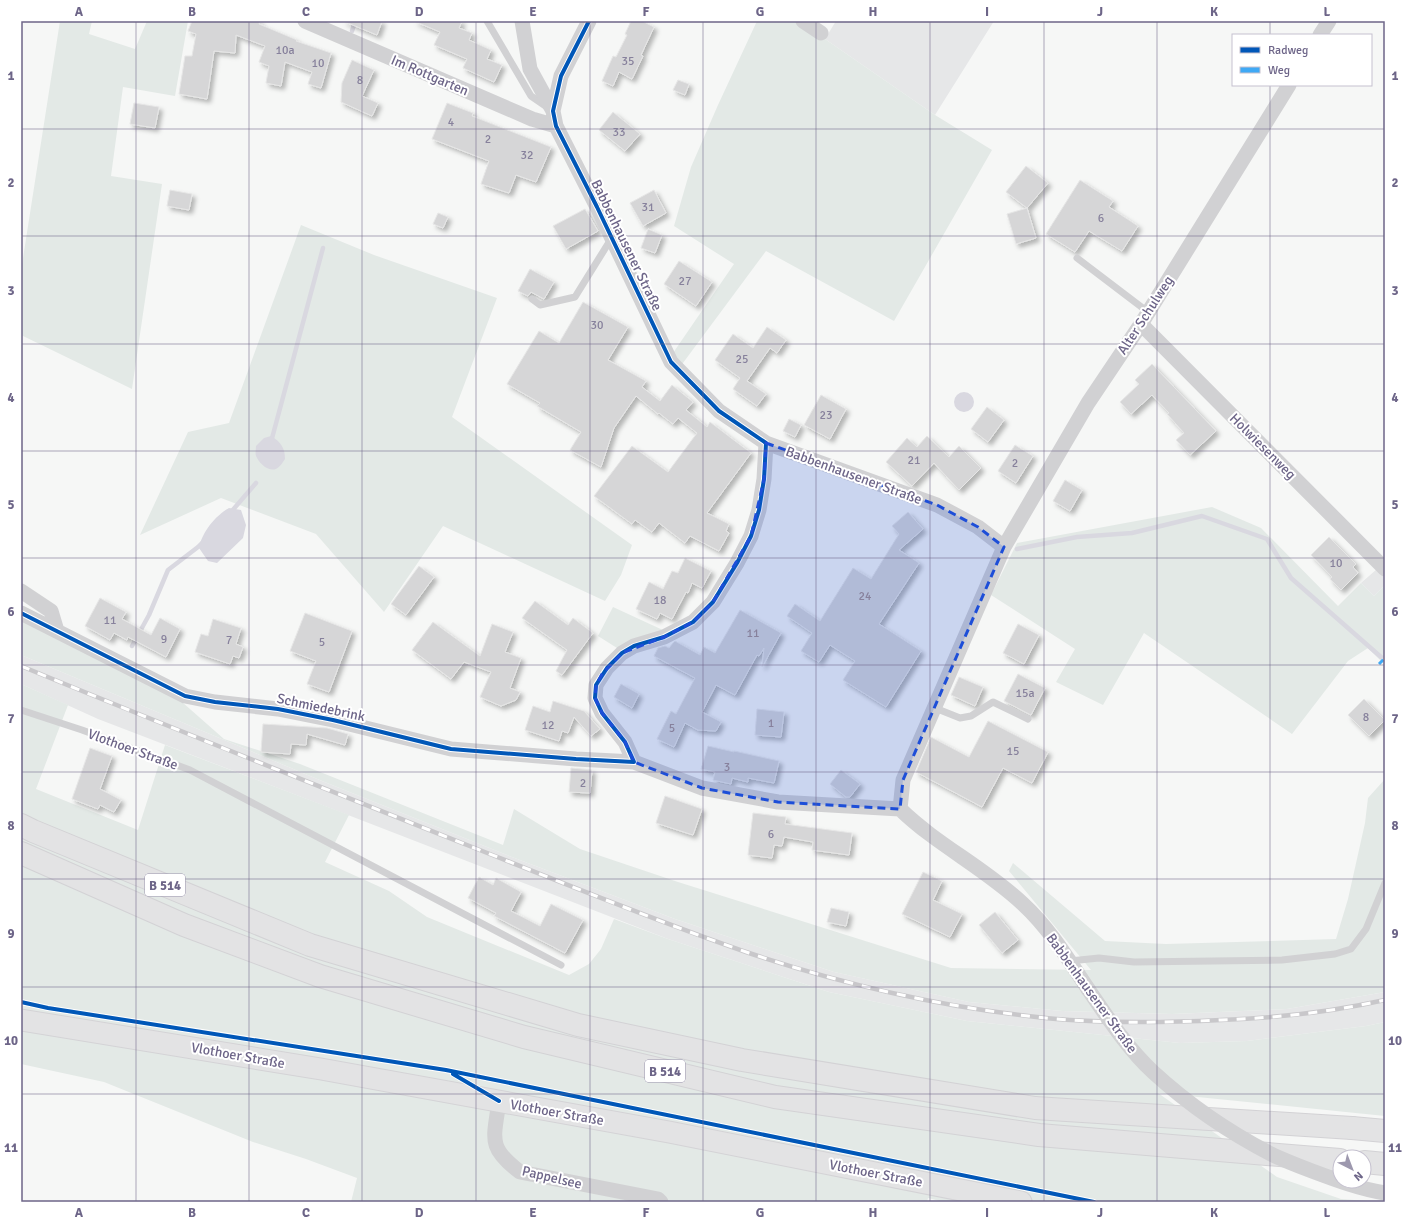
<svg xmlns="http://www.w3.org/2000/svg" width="1406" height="1223" viewBox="0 0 1406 1223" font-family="Signika,sans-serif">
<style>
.built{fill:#e6e7e8}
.green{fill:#e3e9e6}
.water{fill:#d9d8e0}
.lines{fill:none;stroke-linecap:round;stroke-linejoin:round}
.stream{stroke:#d9d8e0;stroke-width:4.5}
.building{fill:#d6d6d7;stroke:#e6e6e6;filter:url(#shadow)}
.secondary-casing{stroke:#d4d3d6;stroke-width:23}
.trunk-casing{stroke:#d3d2d5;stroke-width:24}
.motorway-casing{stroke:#d3d2d5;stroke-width:24}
.service{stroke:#d1d1d3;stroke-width:7}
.minor{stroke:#d1d1d3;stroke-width:15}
.secondary{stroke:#e3e3e4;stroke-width:21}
.trunk{stroke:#e3e3e4;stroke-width:22}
.motorway{stroke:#e3e3e4;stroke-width:22}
.rail-casing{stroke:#c8c7ca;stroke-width:4.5}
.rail{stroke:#fff;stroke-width:3;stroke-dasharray:9;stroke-linecap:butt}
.minor-bridge{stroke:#d1d1d3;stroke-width:15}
.quiet{stroke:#3fa9f5;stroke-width:3;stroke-dasharray:6 3;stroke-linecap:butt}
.cycleway-casing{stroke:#fff;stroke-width:6}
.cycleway{stroke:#0057b8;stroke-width:4}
.marked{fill:#1d4ed8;fill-opacity:0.2;stroke:#1d4ed8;stroke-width:3;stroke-dasharray:8 5;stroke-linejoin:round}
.grid{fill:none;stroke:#6d6588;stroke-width:1;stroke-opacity:0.55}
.labels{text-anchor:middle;stroke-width:4;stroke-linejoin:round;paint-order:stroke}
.number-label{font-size:12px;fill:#87819c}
.shield{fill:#fff;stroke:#9993ac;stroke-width:1}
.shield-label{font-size:13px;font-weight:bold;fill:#6d6588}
.street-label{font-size:14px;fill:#6d6588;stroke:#fff}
.neatline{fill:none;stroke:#6d6588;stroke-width:1.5}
.grid-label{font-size:13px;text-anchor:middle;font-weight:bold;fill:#6d6588}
</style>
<defs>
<filter id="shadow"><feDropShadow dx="3.5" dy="3.5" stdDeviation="2" flood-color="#0004"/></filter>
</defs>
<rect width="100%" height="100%" fill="#f6f7f6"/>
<path class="built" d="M836,21H994L935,115L825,39Z
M1385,562V585L1374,596L1361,583Z
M21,655L322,781L507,855L675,919L834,972L969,1002L1062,1011L1172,1014L1287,1009L1385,992V1022L1366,1026L1247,1041L1180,1043L967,1021L829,992L668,939L317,803L98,719L21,684Z"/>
<path class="green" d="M60,21H92L89,34L135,49L147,21H188L175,96L123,87L111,176L162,184L132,389L21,335V271Z
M757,21H797L825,39L935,115L992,150L894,321L766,251L680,367L673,353L734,264L674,226L691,167L718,105Z
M301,225L374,255L497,298L452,417L632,545L621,575L605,601L443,526L384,612L316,534L221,498L140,535L188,432L229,423Z
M1212,507L1261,528L1338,606L1361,583L1374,596L1385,585V665L1368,648L1348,661L1292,734L1144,633L1103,705L1056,682L1075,649L991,595L1017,543Z
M21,606L182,702L224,739L300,764L503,845L514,809L580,849L678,882L951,968L1091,970L1009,871L1013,863L1105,941L1166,944L1336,939L1348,899L1365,823L1368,798L1385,779V992L1287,1009L1172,1014L1062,1011L969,1002L834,972L675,919L507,855L322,781L21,655Z
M613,607L665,631L617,648L598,636Z
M21,684L68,705L36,789L138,830L165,745L349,815L325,862L389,891L427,917L569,975L589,964L601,949L614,919L668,939L829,992L967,1021L1180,1043L1247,1041L1366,1026L1385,1022V1116L1158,1093L1277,1177L1341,1199L1381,1202H944L928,1198L927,1202H351L357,1178L306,1159L253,1142L104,1082L21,1064Z"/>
<path class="water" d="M954 402a10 10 0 1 1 20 0a10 10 0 1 1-20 0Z
M271,436C281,442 285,448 285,459C283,462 280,467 276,469C268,472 259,463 256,456C255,453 256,449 256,446L264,438Z
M229,508L241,510L246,525L243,538L217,563L208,561L199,548C202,532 215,516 229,508Z"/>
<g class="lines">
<path class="stream" d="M352,31L355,21
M271,442L323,248
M231,512L256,483
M1017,549L1077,537L1132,533L1202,516L1267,539L1291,578L1381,657
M132,646L149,615L168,570L198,547L204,541"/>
</g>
<path class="building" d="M192,21H260L259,24L297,40L296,41L331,53L321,88L308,84L312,72L285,62L281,86L266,83L269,66L259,62L265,46L236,35L235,53L214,51L207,99L179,94L185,56H192L196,34L188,31Z
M343,21H382L377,35Z
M414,21H462L459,28L472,33L469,40L491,50L487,59L502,65L494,82L463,68L467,59L434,45L440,32Z
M631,21H642L654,27L641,55L643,56L632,79L619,72L613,86L602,81L613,56L616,57L627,35L625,34Z
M352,60L374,70L362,96L378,103L372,116L341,102L342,83Z
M678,80L689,84L685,95L673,90Z
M134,103L159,107L155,128L130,124Z
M447,103L473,113L472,116L551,147L536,182L516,175L509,193L481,184L489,161L432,139Z
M613,112L640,134L625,151L599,130Z
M1026,166L1048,183L1027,208L1006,192Z
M1080,180L1113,201L1109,207L1138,226L1122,251L1089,231L1075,252L1046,234Z
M170,190L192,194L189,210L167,206Z
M654,190L666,213L643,226L630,203Z
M1027,208L1036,238L1016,244L1007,214Z
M585,209L598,231L566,249L553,226Z
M438,213L448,217L443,228L433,224Z
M648,229L662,235L655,253L641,248Z
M679,261L712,282L696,306L664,284Z
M530,269L554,282L544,299L531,292L528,296L518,291Z
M583,302L628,327L608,360L646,381L642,387L660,401L672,385L693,402L686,410L707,427L710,422L751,453L707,513L729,524L726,531L729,533L719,551L690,536L685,543L659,523L652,532L635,520L632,524L594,496L632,446L668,472L697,433L678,418L673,424L659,413L658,414L636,396L614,428L601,467L570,450L581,432L537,406L540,403L507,384L539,331L559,343Z
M767,327L786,340L777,353L770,348L747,381L766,394L757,406L733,389L740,378L715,360L733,334L753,348Z
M1152,364L1216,431L1190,455L1176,440L1184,433L1167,414L1169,413L1152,395L1131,414L1120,402L1139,384L1135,380Z
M821,395L846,409L830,439L804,425Z
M987,407L1004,420L988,442L971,429Z
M789,419L801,425L795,437L783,431Z
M927,436L949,457L959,446L981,468L959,490L934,463L912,486L886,462L907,438L917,447Z
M1015,445L1033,456L1016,483L998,471Z
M1065,480L1082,490L1070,511L1053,501Z
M908,512L923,529L899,550L919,563L879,624L921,651L886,707L843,680L855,661L830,645L819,662L801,651L812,633L787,616L795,604L820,621L853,568L871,579L899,534L892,526Z
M1329,537L1356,564L1353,567L1358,573L1341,590L1330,579L1332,577L1311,555Z
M685,558L711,571L702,588L692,583L688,593L686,592L672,619L660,613L657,619L636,609L649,582L663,589L672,571L678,573Z
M419,566L434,577L406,615L391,604Z
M100,598L126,612L122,619L151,635L160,618L180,629L166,657L128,637L127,640L114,633L110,640L85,626Z
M535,601L568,625L573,618L593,633L562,675L556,671L567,650L522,618Z
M740,610L781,633L762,667L764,648L759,656L757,655L735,695L716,685L702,712L721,722L716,731L698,730L685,723L674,747L657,739L671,711L676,714L695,678L654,656L658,648L665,646L669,648L673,643L675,641L700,655L704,647L715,653Z
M305,613L352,631L329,692L307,684L316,661L290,651Z
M213,619L241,628L236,644L243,647L239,658L233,656L230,664L195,652L201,634L208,636Z
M433,622L480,656L492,624L513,632L505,652L521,658L510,688L520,692L516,700L501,706L480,697L491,672L464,662L451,679L412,650Z
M1018,624L1039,635L1024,664L1003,653Z
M1018,674L1045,688L1031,715L1004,701Z
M959,677L983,687L975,706L951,695Z
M621,684L639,694L632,708L614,697Z
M1364,699L1385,720L1369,736L1348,715Z
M553,701L584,711L600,729L591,736L574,717L568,733L562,731L559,741L525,730L533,706L550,712Z
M757,709L784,712L781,737L755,735Z
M988,721L1048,752L1032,783L1003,768L982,807L916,772L931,737L969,757Z
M263,724L327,728L348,734L345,745L307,734L306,745L291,744L290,754L261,752Z
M708,746L734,752V751L779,761L774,783L748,778V782L732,778L731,784L713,780L715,772L701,769Z
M90,748L112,756L100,789L121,800L114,812L100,805L98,809L72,799Z
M571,768L592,770L590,793L569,792Z
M841,770L860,784L850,797H846L830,784Z
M665,796L702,809L693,835L656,823Z
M753,813L786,817L785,824L852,833L849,855L812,850L813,842L784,837L782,846L774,845L772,858L748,855Z
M923,872L942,881L933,900L962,914L950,937L902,914Z
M479,877L493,885L496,878L521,892L511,911L540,926L551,904L583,920L565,953L494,916L496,913L468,898Z
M831,908L849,912L846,926L827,922Z
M995,912L1018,940L1002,953L979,925Z"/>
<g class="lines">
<g class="secondary-casing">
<path id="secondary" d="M21,1020L321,1069L669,1132L1021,1202"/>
</g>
<g class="trunk-casing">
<path id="trunk" d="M21,825L33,831L310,945L578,1025L742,1060L1035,1108L1352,1128"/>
</g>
<g class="motorway-casing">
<path id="motorway" d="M21,853L184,925L320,976L524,1037L775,1097L1039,1135L1340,1160
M1352,1128L1385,1131
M1364,1162L1385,1164"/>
</g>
<path class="service" d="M487,21L531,96L547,107
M1077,258L1148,312
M532,299L540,305L575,297L611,239
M935,708L960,718L971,716L993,702L1028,719
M21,710L82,730L190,770L561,965
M1070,961L1099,958L1134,962L1282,960L1335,954L1351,949L1366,929L1385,883"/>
<path class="minor" d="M305,21L532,119L556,126
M522,21L530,69L553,111
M589,21L561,76L553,111L556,126L597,207L671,362L719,411L766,443L937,505L978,527L1004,547
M803,21L821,33
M1320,35L1329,21
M1141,324L1385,569
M21,591L51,611L57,631
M21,613L185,696L215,702L278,709L333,720L451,749L576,759L634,762L702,788L778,802L900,809C937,845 985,868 1023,904C1049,928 1068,959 1088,989
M634,762L625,742L602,713L595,698L596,685L607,668L622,653L634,646L664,637L693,622L713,602L737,563L751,536L759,510L764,479L766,443
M900,809L903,780L1004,547L1088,403L1141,324L1289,85
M499,1101C494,1139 487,1147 520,1172L658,1199L661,1202"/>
<use href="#secondary" class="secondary"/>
<use href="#trunk" class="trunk"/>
<use href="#motorway" class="motorway"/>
<g class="rail-casing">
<path id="rail" d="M21,666C169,727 318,786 467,845C561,882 653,920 749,953C839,983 933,1005 1028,1016C1092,1024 1157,1023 1221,1020C1276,1018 1331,1012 1385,1000"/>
</g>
<use href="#rail" class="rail"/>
<path class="minor-bridge" d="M1088,989C1108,1018 1127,1048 1153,1072C1189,1105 1230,1133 1273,1155C1286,1161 1299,1166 1312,1171C1336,1180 1360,1189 1385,1193"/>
<path class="quiet" d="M1379,664L1385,658"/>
<g class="cycleway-casing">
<path id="cycleway" d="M21,613L185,696L215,702L278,709L333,720L451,749L576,759L634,762L625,742L602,713L595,698L596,685L607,668L622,653L634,646L664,637L693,622L713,602L737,563L751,536L759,510L764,479L766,443L719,411L671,362L597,207L556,126L553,111L561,76L589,21
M21,1002L48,1008L446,1070L1094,1202
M453,1074L499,1101"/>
</g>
<use href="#cycleway" class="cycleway"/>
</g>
<path class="marked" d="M766,443L937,505L978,527L1004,547L903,780L900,809L778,802L702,788L634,762L625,742L602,713L595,698L596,685L602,674L622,653L664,637L693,622L713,602L751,536L764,479Z"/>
<path class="grid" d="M136,21V1202M249,21V1202M362,21V1202M476,21V1202M590,21V1202M703,21V1202M816,21V1202M930,21V1202M1044,21V1202M1157,21V1202M1270,21V35M1270,85V1202M21,129H1385M21,236H1385M21,344H1385M21,451H1385M21,558H1385M21,665H1385M21,772H1385M21,879H1385M21,987H1385M21,1094H1385"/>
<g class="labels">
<g class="number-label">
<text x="285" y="54">10a</text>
<text x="628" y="65">35</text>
<text x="318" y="67">10</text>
<text x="360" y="84">8</text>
<text x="451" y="126">4</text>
<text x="619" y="136">33</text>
<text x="488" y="143">2</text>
<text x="527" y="159">32</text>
<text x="648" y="211">31</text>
<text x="1101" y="222">6</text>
<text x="685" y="285">27</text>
<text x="597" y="329">30</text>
<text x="742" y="363">25</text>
<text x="826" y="419">23</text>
<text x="914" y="464">21</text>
<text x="1015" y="467">2</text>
<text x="1336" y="567">10</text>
<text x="865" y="600">24</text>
<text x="660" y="604">18</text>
<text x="110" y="624">11</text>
<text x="753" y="637">11</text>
<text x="164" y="643">9</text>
<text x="229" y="644">7</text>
<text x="322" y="646">5</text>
<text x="1025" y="697">15a</text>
<text x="1366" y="721">8</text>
<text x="771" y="727">1</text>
<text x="548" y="729">12</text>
<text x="672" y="732">5</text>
<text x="1013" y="755">15</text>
<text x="727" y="771">3</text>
<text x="583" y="787">2</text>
<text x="771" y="838">6</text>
</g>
<g class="shield">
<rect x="145" y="874" width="40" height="22" rx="3"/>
<rect x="645" y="1060" width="40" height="22" rx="3"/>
</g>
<g class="shield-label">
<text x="165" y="890">B 514</text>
<text x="665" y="1076">B 514</text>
</g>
<g class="street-label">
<text transform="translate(430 75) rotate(23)" y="5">Im Rottgarten</text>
<text transform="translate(627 245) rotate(64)" y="5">Babbenhausener Straße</text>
<text transform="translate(1145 315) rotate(-57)" y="5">Alter Schulweg</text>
<text transform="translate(1263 446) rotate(45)" y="5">Holwiesenweg</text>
<text transform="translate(854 475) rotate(20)" y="5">Babbenhausener Straße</text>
<text transform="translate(321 707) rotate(12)" y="5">Schmiedebrink</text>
<text transform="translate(133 749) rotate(20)" y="5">Vlothoer Straße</text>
<text transform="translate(1092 993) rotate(54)" y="5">Babbenhausener Straße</text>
<text transform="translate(238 1055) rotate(10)" y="5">Vlothoer Straße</text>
<text transform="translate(557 1112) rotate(10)" y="5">Vlothoer Straße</text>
<text transform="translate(876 1173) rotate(11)" y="5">Vlothoer Straße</text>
<text transform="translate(552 1177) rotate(13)" y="5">Pappelsee</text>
</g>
</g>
<rect width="1406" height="1223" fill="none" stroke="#ffffff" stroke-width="44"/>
<rect x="1232" y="34" width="140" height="52" fill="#ffffff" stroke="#c5c1cf"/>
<rect x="1240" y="47" width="20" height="6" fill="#0057b8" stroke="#c5c1cf"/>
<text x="1268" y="54" font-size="12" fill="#6d6588">Radweg</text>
<rect x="1240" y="67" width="20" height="6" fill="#3fa9f5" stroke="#c5c1cf"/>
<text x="1268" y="74" font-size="12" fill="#6d6588">Weg</text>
<g transform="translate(1352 1169) rotate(138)"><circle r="19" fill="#ffffff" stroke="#c5c1cf"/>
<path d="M0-3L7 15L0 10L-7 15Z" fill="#9d98ae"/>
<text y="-6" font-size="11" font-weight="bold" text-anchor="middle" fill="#6d6588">N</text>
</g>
<rect x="22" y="22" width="1362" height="1179" class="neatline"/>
<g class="grid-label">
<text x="79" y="16">A</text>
<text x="192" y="16">B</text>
<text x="306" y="16">C</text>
<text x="419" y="16">D</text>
<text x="533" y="16">E</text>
<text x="646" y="16">F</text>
<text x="760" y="16">G</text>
<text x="873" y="16">H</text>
<text x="987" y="16">I</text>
<text x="1100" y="16">J</text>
<text x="1214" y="16">K</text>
<text x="1327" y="16">L</text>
<text x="11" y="80">1</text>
<text x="1395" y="80">1</text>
<text x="11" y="187">2</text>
<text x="1395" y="187">2</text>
<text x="11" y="295">3</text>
<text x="1395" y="295">3</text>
<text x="11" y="402">4</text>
<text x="1395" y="402">4</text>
<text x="11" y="509">5</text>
<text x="1395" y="509">5</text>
<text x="11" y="616">6</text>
<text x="1395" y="616">6</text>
<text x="11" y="723">7</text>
<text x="1395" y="723">7</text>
<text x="11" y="830">8</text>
<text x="1395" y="830">8</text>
<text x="11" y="938">9</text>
<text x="1395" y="938">9</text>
<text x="11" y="1045">10</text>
<text x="1395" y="1045">10</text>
<text x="11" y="1152">11</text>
<text x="1395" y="1152">11</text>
<text x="79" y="1217">A</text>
<text x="192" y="1217">B</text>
<text x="306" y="1217">C</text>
<text x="419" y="1217">D</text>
<text x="533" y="1217">E</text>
<text x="646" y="1217">F</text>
<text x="760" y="1217">G</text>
<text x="873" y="1217">H</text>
<text x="987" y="1217">I</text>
<text x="1100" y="1217">J</text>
<text x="1214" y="1217">K</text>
<text x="1327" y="1217">L</text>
</g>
</svg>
